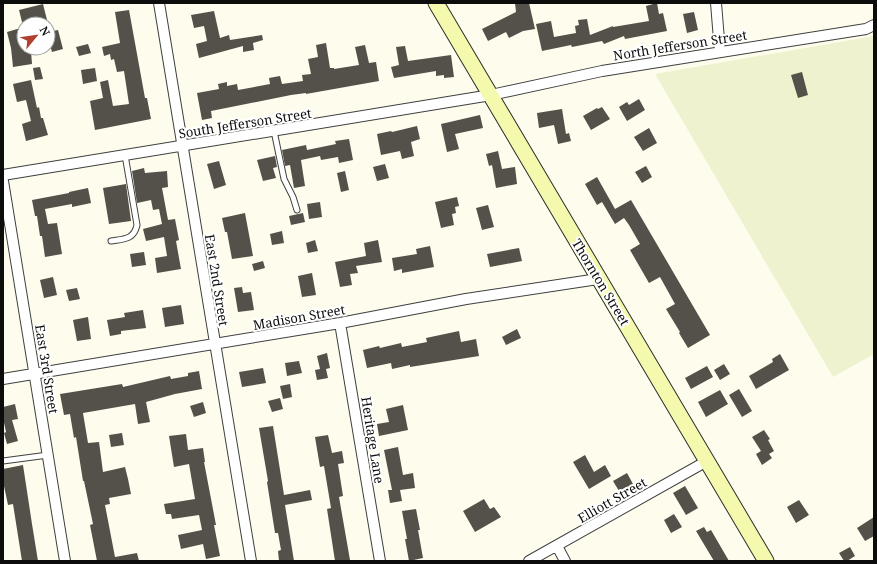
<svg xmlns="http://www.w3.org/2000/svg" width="877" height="564" viewBox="0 0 877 564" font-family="'Noto Serif',serif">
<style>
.farmland{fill:#eff2cf}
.building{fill:#54504a}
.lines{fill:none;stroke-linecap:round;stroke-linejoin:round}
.lane-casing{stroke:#3f3f3f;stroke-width:7}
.street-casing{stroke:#3f3f3f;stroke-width:12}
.secondary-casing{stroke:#2e2e2e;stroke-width:17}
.lane{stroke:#fff;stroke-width:5}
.street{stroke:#fff;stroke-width:10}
.secondary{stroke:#f4f9ad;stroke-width:15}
.labels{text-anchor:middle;stroke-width:4;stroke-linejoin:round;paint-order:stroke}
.street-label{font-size:13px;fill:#0c0c0c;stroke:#fff}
</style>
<rect width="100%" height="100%" fill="#fefded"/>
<path class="farmland" d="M874,36V354L833,377L655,74Z"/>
<path class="building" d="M515,3H529L535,29L523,31L509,38L506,32L488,41L482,29L516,12Z
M657,3L659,14L663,13L667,31L625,39L624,36L604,44L602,41L572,47L571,45L542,51L536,24L551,21L554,37L576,33L575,26L579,25L578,20L587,19L590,35L613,26V27L649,21L646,6Z
M43,4L47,20L24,24L23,26L19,10Z
M129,10L145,98H147L151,119L95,130L90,101L103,98L100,82L108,80L113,106L129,104L124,71L117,72L114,59L111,60L110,54L104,56L102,47L120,43L115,12Z
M214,11L220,38L229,35L230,40L262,35L263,40L253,43L254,50L243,52V46L199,58L196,44L207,41L204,26L194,28L191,15Z
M694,12L698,30L687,33L683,14Z
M24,27V52L31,51L32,64L13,67L11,48L7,32Z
M58,30L63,49L52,52L48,38V32Z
M326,43L330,68H334V69L359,65L355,47L365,45L369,63L376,62L379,81L306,94V93L291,95L211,111L212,118L202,120L197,93L219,89L218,84L227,82V86L237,84L238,90L270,84L269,78L280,76L282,84L303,81L302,75L311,74L308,59L318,57L316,45Z
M88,44L91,53L79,56L76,47Z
M405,46L408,61L451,55L454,77L444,78V75L436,76V71L394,78L391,67L399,65L396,47Z
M40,67L43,79L35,80L33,68Z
M95,68L97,81L83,84L81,70Z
M802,72L808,95L798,98L791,75Z
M31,80L37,108L39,107L41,118H43L48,135L26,141L22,124L31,121L26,100L17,102L13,84Z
M639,99L645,110L627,121L619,107L627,102L629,105Z
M602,107L610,119L591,130L583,116L597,108L598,109Z
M562,109L566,134L569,133L571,141L558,144L554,125L539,128L537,113Z
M480,115L483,128L455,134L459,149L447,152L441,124Z
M417,126L420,139L411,142L414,156L402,159L400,151L381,155L377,134L391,131L392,132Z
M649,128L657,143L643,151L634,137Z
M349,139L353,160L339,163L338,157L321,160L320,156L301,160L305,186L294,188L290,165L285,166L282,150L306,145L307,150L336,144L335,141Z
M498,151L502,169L515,167L517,184L496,188L492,165L489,166L486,154Z
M275,156L277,167L273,168L276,178L263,181L257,160Z
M219,161L226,185L214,189L207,164Z
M385,164L389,178L377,181L373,167Z
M646,166L652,177L642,183L635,172Z
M144,168L145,173L167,171L168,187L162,188L168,220L175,219L179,240L176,241L181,269L157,273L155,258L167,256L164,237L146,241L143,229L162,224L159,209L153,210L151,200L137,203L132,171Z
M345,171L349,190L341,192L337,173Z
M597,177L615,209L631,200L710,335L688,348L679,333L680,332L666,309L675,304L660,277L649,283L630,250L640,244L629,225L624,218L615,224L602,202L597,205L585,184Z
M126,184L131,221L109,224L103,188Z
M88,188L91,203L72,207V204L45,209L48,224L57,223L62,254L45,257L42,236H40L37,216H35L32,200L69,193V192Z
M457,197L459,206L455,207L456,213L452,214L454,225L441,228L435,202Z
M320,202L322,217L309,219L307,204Z
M488,205L494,227L482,230L476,208Z
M245,213L253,256L232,259L227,232H225L222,218Z
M303,213L305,222L291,225L289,216Z
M282,231L284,243L272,245L270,234Z
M315,240L318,251L308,253L306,243Z
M378,240L382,262L356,266L358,273L350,274L352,285L340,287L335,262L366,256L364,243Z
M430,246L434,267L402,273V269L394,271L392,258L417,254L416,249Z
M519,248L522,261L490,267L487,254Z
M144,252L146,265L132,267L130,254Z
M263,261L265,268L254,271L252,264Z
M312,273L316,295L302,297L298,276Z
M53,277L57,295L44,298L40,280Z
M242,287L243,293L251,292L254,310L238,312L234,288Z
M77,288L80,299L69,301L66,290Z
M181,305L184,324L165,327L162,308Z
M143,310L146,328L121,331V334L110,336L107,320L125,317L124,313Z
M88,317L91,339L77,341L73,320Z
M517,329L521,338L506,345L502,337Z
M459,331L461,342L476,339L479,356L410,367V365L392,369L391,363L367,368L363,350L379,346L380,348L401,343L402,347L427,342L426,338Z
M327,353L330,368L326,369L328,378L317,380L315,370L320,369L317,356Z
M780,354L789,370L756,389L749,376L773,362L772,359Z
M299,361L302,373L287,376L285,363Z
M724,364L730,374L720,380L714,370Z
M707,366L713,377L691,389L685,378Z
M263,368L266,383L242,387L239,372Z
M199,371L202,389L175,394L146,402L150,422L138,424L135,404L83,413L88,443L99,442L103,472L125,467L128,479L131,494L109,498L110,504L105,505L115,557L137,553L139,561H97L90,525L93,524L84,481H83L76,437L74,438L70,414L64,415L60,394L122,384L123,387L170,376L171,379L188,376V373Z
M290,384L292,397L283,399L280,386Z
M739,389L752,411L742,417L729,395Z
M720,390L728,404L706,417L698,402Z
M280,398L283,409L272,412L268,401Z
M203,402L206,413L194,417L190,406Z
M15,404L18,419L12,420L18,441L7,444L4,433L6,432L3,418V407Z
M403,405L408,430L379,436L377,424L389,422L386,409Z
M273,426L284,495L310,490L312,500L285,505L294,561H279L278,551L281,550L278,533H275L267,482L268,481L259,428Z
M764,430L770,439L768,440L774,451L769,454L772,458L762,465L756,454L761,451L752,437Z
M122,433L124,445L111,447L109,435Z
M186,434L188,450L203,448L205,462H204L216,525H214L220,556L206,559L203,544L181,549L178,535L202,530L199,515L172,519L171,514H166L164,504L195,499L189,464L174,467L169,436Z
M328,435L332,453L342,451L344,463L338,464L343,496L339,497L350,560L344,561H335L327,509L331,508L324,466L320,467L315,437Z
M398,447L403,475L413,473L415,488L400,490L402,501L390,503L388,490H392L384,450Z
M585,455L594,472L605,465L611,476L589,489L573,462Z
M23,465L32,524L38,561H22L13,504L8,505L4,486L3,469Z
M627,473L633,484L619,491L613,481Z
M685,486L698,508L686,515L673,493Z
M484,499L490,509L494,507L501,517L475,532L463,511Z
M799,500L809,515L796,523L787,507Z
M416,509L420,530H418L423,558L409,561L405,539H407L402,511Z
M674,514L682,527L671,533L664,520Z
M874,517V536L865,541L857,528Z
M704,527L707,532L711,530L729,561H714L696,531Z
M850,547L855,556L847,561H844L839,553Z"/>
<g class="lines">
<g class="lane-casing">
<path id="lane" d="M274,131L284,179L293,197L297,210
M111,241C123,239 134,240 137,225L125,155
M3,461L48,455"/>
</g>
<g class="street-casing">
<path id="street" d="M159,3L251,561
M716,3L720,52
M3,175L491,95L602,71L866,29L874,25
M3,181L65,561
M340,323L380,561
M3,379L340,323L466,299L598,279
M557,546L565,561
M529,561L707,461"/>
</g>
<g class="secondary-casing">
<path id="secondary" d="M436,3L766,561"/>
</g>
<use href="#lane" class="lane"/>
<use href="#street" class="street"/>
<use href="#secondary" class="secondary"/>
</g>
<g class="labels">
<g class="street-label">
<text transform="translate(680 45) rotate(-9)" y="5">North Jefferson Street</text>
<text transform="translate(245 123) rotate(-9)" y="5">South Jefferson Street</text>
<text transform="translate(217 280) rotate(81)" y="5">East 2nd Street</text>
<text transform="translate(601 282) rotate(59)" y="5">Thornton Street</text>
<text transform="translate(299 317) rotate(-10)" y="5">Madison Street</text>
<text transform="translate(47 369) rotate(81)" y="5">East 3rd Street</text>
<text transform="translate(373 440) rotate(81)" y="5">Heritage Lane</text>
<text transform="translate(612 500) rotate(-30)" y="5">Elliott Street</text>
</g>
</g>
<rect width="877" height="564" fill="none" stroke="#0c0c0c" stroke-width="8"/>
<g transform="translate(36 36) rotate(61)"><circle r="19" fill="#ffffff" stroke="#9e9e9e"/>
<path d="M0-3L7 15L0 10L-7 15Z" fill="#b1402f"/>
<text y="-6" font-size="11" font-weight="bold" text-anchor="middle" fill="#0c0c0c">N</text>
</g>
</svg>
